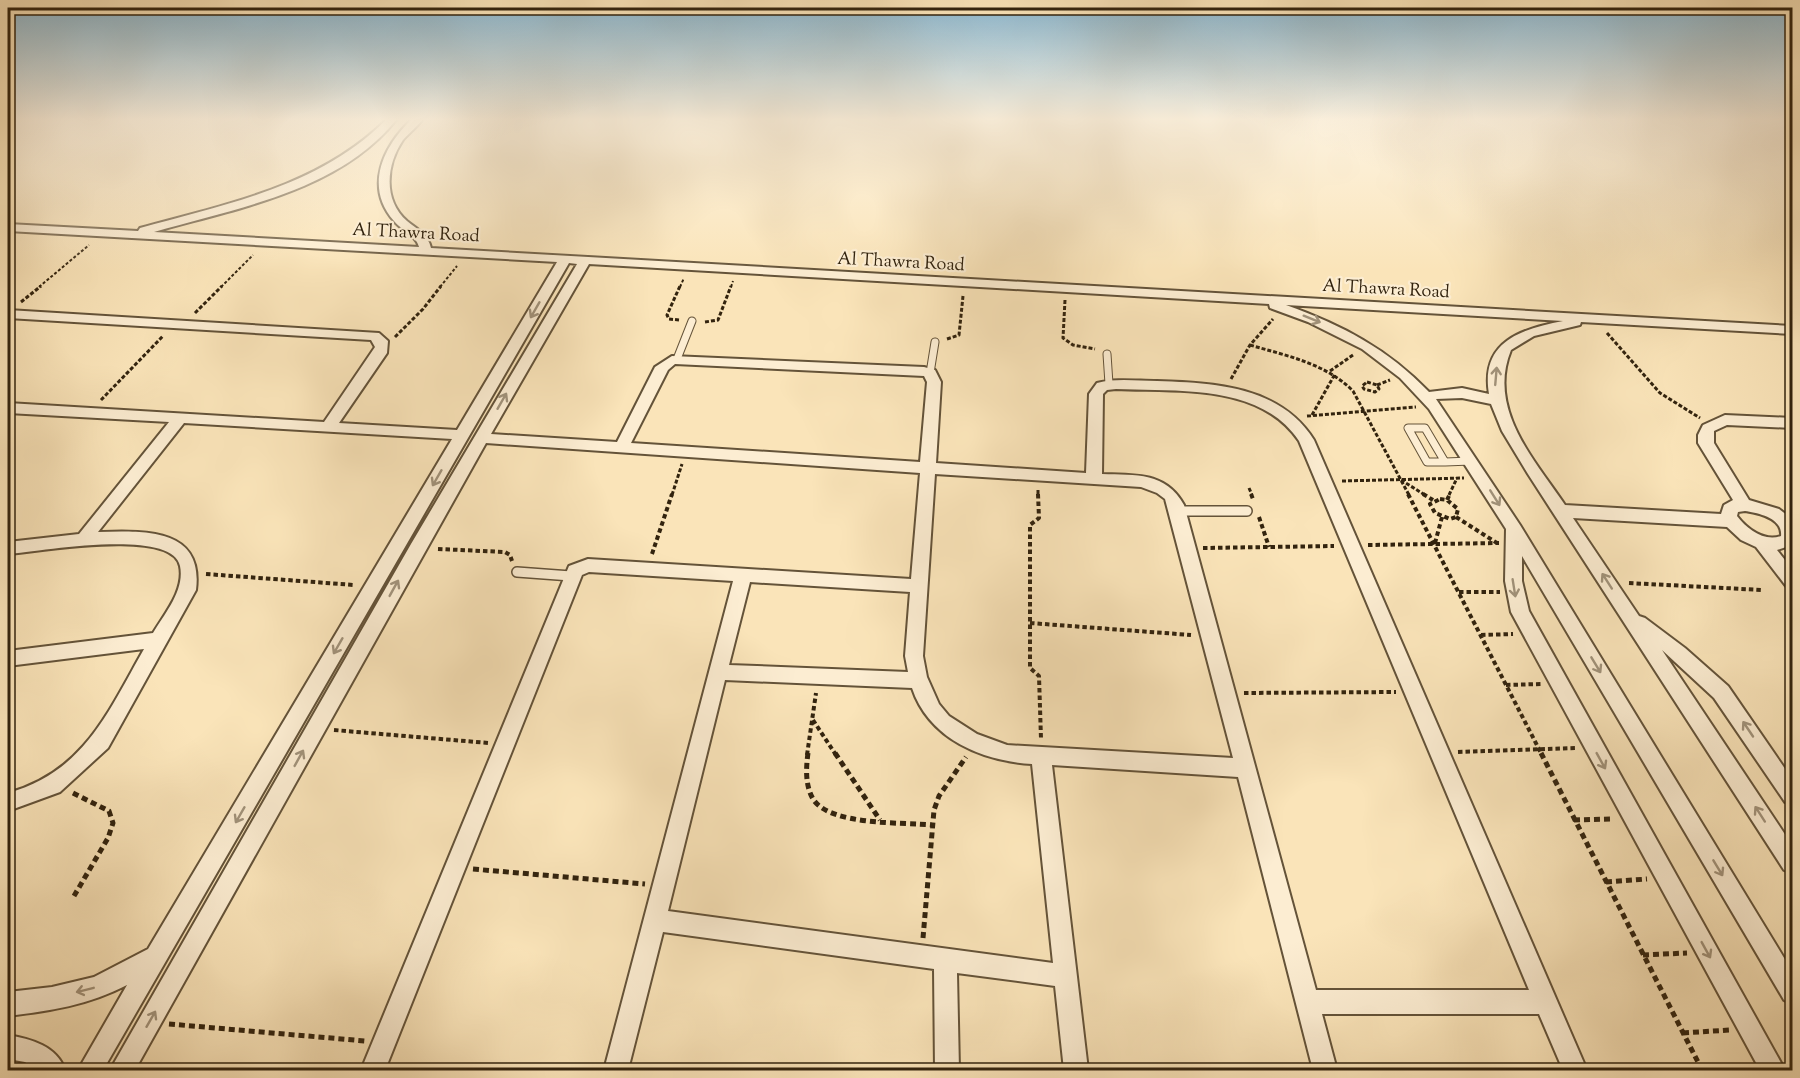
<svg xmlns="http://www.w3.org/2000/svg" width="1800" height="1078" viewBox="0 0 1800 1078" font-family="'Sorts Mill Goudy',serif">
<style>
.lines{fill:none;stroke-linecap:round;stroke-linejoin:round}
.lane-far1-casing{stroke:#645339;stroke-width:9}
.lane-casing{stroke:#645339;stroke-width:12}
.street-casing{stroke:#645339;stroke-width:4}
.path-far3{stroke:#32230e;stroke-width:2;stroke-dasharray:3 2;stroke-linecap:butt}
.path-far2{stroke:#32230e;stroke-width:3;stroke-dasharray:4 2;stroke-linecap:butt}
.path-far1{stroke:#32230e;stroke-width:4;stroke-dasharray:4.5 3;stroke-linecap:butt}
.path{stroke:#32230e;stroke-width:5;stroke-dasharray:6 4;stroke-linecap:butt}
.lane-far1{stroke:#fcedd2;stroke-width:7}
.lane{stroke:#fcedd2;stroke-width:9}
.street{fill:#fcedd2;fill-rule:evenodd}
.oneway{stroke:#a1927a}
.labels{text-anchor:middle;stroke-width:4.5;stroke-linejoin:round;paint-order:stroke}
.far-street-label{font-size:18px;fill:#32230e;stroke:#fcedd2}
</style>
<rect width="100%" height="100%" fill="#fae4b9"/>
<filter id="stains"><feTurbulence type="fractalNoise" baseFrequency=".00333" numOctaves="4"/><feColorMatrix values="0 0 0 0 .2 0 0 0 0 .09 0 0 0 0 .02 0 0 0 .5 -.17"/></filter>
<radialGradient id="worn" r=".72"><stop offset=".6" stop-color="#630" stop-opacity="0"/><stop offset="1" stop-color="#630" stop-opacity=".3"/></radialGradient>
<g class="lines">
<g class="lane-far1-casing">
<path id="lane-far1" d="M1107,354L1109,384
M677,359L692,321
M930,373L935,342
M1408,428H1425L1445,462H1427Z
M1445,462L1471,461"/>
</g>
<g class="lane-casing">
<path id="lane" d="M1178,511H1247
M517,572L571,576"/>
</g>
<g class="street-casing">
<path id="street" d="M386,120H396C339,191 237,208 154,232L419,247C416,235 402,231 394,221C364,187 383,147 411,120H422C417,127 409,133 403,140C386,165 383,200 407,221C418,230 428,234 431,248L1792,326V334L1581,322L1580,325L1534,336L1511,350C1487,409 1534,459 1565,505L1721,514L1724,505L1733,500L1698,443V435L1703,425L1725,415L1792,418V428L1727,425L1714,431V443L1749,500L1779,509L1792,519V545L1777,550L1792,569V587L1786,586L1756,547L1741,540L1727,527L1573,518L1639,616L1645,618L1685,648L1728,686L1792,779V804L1785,802L1714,698L1662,650L1792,845V873L1784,870L1528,474L1502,431L1491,404L1462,398L1436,399L1520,525L1792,971V1004L1784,1000L1522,556V581L1529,611L1785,1070H1760L1511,612L1505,581L1506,529L1429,409L1400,378L1362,349L1308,322L1270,308L1269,304L589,264L491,434L617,442L655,367L672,356L924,367L935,370L941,382L936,463L1086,473L1089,394L1097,383C1116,378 1137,381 1157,381C1215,383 1280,386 1314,440L1587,1070H1563L1539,1014H1322L1337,1070H1313L1238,777L1052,765L1088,1070H1064L1055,986L957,973L959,1070H935L934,969L663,932L628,1070H604L733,581L589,572L582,575L385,1070H361L569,566L588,559L911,579L920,473L486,443L135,1070H110L411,544L577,264L569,263L103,1070H78L127,985C89,1005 50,1011 8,1016V992L52,987L94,977L148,949L452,439L184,423L98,532C143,531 204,527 196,590L108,748L60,792L8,811V793C84,772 108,712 144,649L8,666V651L153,633C165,613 185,590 180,566C172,527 37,552 8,554V542L79,534L169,422L8,413V403L324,422L375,347L371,340L8,318V310L379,333L388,341L387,353L339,423L457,430L557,262L8,231V224L138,231L140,228C227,204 320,186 386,120ZM1286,305L1563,321C1522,329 1480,341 1489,394L1462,388L1429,392C1388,349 1342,325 1286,305ZM675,364L924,376L927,382L920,462L631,443L668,370ZM1116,389C1177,392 1260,383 1299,441L1529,990H1316L1184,505C1166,472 1136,475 1102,474L1103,394L1107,390ZM935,474L1141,487L1157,493L1165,499L1233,758L1007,745L977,734L949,716L939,704L927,677L923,656ZM1745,511C1758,513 1783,518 1781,536C1764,542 1747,529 1737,516L1738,512ZM750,582L910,592L905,656L908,672L729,665ZM725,680L912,688C929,739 982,761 1032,764L1053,963L668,911Z
M8,1035C31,1039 57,1046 65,1070H35L25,1062L8,1059Z"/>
</g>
<path class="path-far3" d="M39,287L89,245
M221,287L253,255
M440,287L457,266
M680,287L684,278
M731,287L733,281"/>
<path class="path-far2" d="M1065,300L1063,338L1073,345L1095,349
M21,302L41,286
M195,313L222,286
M679,320L669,319L667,315L680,286
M705,322L718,320L731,286
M1607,333L1660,393L1700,418
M395,337L423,309L441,286
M947,339L959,335L963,296
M1250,345C1287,356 1325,363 1353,391L1409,495
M1330,371L1353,355
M1231,379L1250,345L1273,319
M1367,382L1377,385L1379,389L1375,392L1364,389L1362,386Z
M1377,385L1390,380
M101,400L163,336
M1312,415L1335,374
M1307,416L1416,407
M1401,480L1425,495
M1342,481L1464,478
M1249,488L1252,495
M1038,490V495
M672,495L682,464
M1449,495L1457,478"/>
<path class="path-far1" d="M1038,494L1039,518L1030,525V668L1039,676L1041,739
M1251,494L1253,499
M1408,494L1542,755
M1423,494L1433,500
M1440,499L1447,500L1458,509L1456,517L1450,519L1435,513L1430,504Z
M1447,500L1450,494
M1259,517L1269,547
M1456,517L1497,543
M1435,543L1442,517
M1368,545L1499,543
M1203,548L1334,546
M438,549L505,552L510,555L512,561
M652,554L672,494
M206,574L354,585
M1629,583L1762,590
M1459,592H1500
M1030,623L1191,635
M1481,635L1513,634
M1506,685L1541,684
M1244,693L1396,692
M813,720L836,755
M334,730L488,743
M1458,752L1576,748
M807,755L816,693"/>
<path class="path" d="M808,753C806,768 805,785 813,799C830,826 902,822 932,825
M835,753L880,820
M1541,753L1702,1070
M73,793L109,811L113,823L108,838L74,896
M1574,820L1613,819
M473,869L645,884
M1606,882L1647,879
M923,938L934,810L939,796L966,757
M1643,955L1687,953
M169,1024L365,1041
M1683,1033L1730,1030"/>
<use href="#lane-far1" class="lane-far1"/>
<use href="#lane" class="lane"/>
<use href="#street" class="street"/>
</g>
<defs><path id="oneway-shaft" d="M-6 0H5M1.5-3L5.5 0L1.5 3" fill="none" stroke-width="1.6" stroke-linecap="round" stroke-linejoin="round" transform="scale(1.5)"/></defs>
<g class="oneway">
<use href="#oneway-shaft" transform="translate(535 310) rotate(120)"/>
<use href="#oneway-shaft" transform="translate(1312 319) rotate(22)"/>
<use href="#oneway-shaft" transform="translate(1496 376) rotate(-85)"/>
<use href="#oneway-shaft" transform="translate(502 401) rotate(-60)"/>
<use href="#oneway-shaft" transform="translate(437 478) rotate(120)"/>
<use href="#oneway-shaft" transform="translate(1495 498) rotate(58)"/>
<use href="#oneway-shaft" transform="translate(1607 581) rotate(-123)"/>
<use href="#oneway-shaft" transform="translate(394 588) rotate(-61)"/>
<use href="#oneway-shaft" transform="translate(1514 588) rotate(81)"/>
<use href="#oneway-shaft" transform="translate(338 646) rotate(120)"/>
<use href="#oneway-shaft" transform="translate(1596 665) rotate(59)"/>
<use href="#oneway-shaft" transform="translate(1748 729) rotate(-124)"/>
<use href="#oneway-shaft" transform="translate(299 758) rotate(-61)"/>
<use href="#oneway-shaft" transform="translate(1601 761) rotate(61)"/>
<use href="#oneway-shaft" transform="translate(1760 814) rotate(-123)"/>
<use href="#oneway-shaft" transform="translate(240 815) rotate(120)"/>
<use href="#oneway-shaft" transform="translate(1718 868) rotate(59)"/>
<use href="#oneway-shaft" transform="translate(1706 950) rotate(61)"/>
<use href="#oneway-shaft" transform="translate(85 990) rotate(166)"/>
<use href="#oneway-shaft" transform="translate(151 1019) rotate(-60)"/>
</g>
<linearGradient id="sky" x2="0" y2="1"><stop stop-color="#8ab8d2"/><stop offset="0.44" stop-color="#fdf3e0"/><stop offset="1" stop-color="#fdf3e0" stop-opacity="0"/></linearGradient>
<rect width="1800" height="271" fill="url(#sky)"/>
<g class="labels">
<g class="far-street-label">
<text transform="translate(416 232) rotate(3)" y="6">Al Thawra Road</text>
<text transform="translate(901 261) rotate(3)" y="6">Al Thawra Road</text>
<text transform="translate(1386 288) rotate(3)" y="6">Al Thawra Road</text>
</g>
</g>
<rect width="1800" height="1078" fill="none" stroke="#fae4b9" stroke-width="30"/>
<rect x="9" y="9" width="1782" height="1060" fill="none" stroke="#32230e" stroke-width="3"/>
<rect x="15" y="15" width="1770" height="1048" fill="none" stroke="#32230e" stroke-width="1.5"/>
<rect width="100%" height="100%" filter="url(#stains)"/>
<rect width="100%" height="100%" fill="url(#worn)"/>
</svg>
